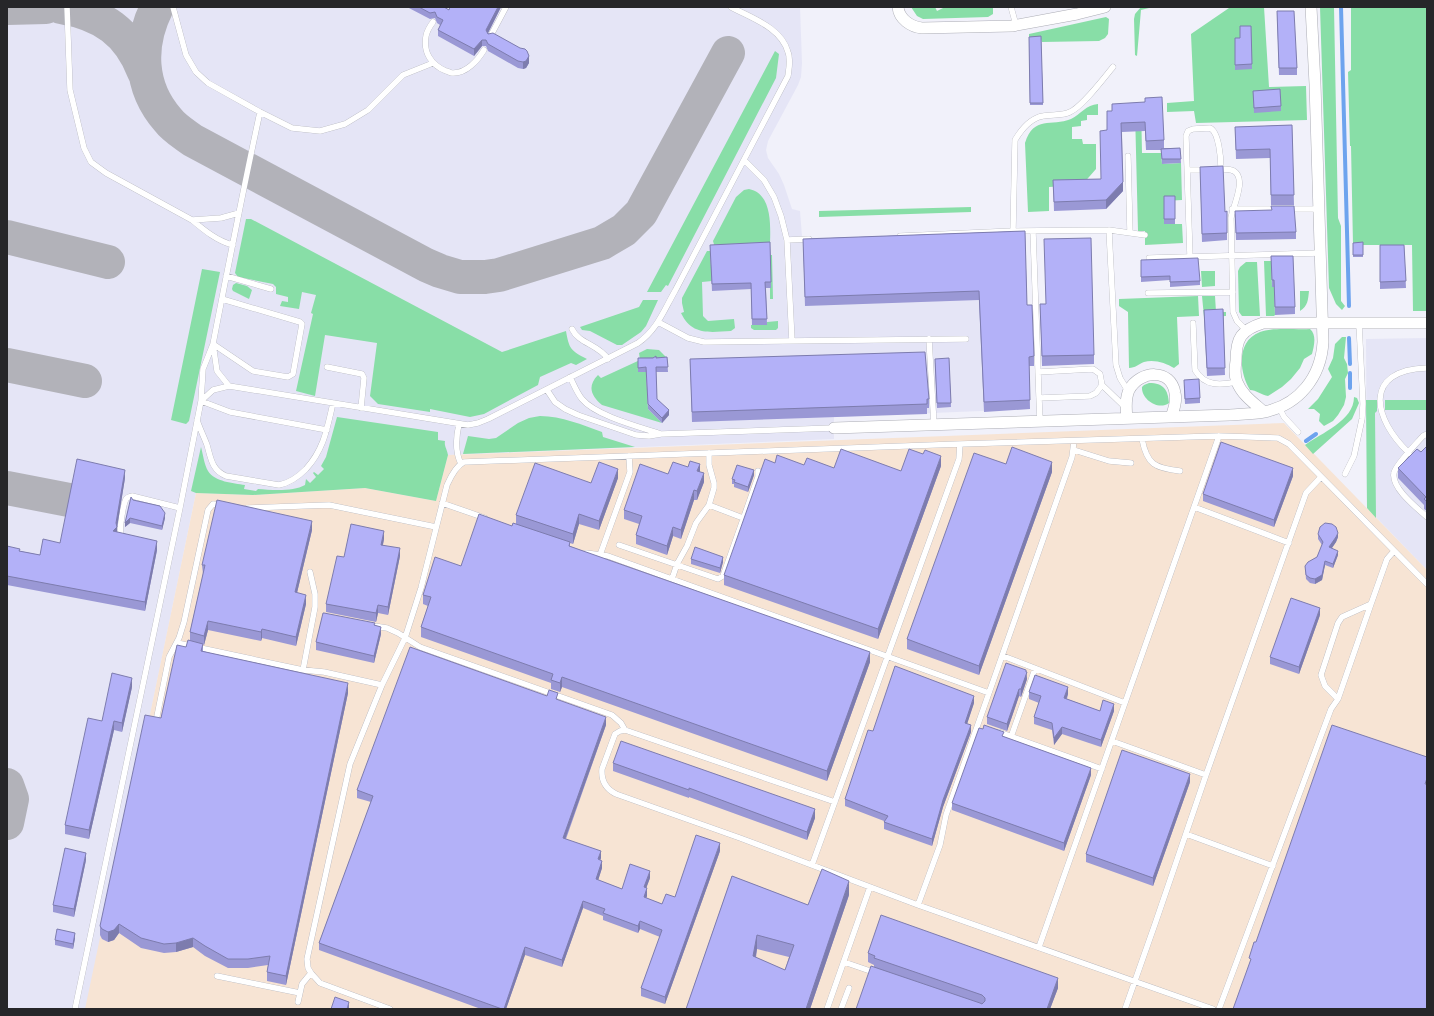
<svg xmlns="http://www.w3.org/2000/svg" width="1434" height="1016" viewBox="0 0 1434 1016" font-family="Figtree,sans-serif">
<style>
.built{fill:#e5e5f6}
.industrial{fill:#f7e4d4}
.green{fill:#88dea7}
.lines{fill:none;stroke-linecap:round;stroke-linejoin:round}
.stream{stroke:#6da3ee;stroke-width:4}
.taxiway{stroke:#b2b2b9;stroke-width:34}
.lane-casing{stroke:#acadb5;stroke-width:6}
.street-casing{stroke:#acadb5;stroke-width:12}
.lane{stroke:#fff;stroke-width:5.5}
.street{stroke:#fff;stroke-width:11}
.wall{fill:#9a98d5;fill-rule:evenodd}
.shaded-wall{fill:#7d7cae}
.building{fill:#b3b1f8;stroke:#7d7cae;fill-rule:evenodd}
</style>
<rect width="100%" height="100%" fill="#f1f1fa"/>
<path class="built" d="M7,7H800L802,63L801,77L798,85L768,141L766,150L768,158L779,174L784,185L792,209L800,211L803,249L1026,299L1030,409L834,417V439L448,455L436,501L365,488L253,495L196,493L148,725L314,1009H7Z
M1427,338V570L1367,508L1366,339Z"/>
<path class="industrial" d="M1284,423L1427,570V1009H85L145,724H148L196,493L253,495L365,488L436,501L448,455Z"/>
<path class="green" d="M911,7H935L937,11L945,7H993V14L988,17L923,19L917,16Z
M1141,7H1153L1141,10L1137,56L1135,55L1134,19L1135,14Z
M1237,7H1264L1269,87L1306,86L1307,120L1196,123L1194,111L1167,112V103L1194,101L1191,34L1229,8Z
M1320,7H1334L1338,218L1341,226V301L1345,306L1342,310L1336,304L1329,288Z
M1351,7H1427V311H1413L1412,245H1353L1351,146H1350L1348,72L1351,70Z
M1106,17L1109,19L1108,34L1105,38L1099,41L1042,42L1041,39H1029V34Z
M775,51L779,54L776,78L668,286L666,285L661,292H647Z
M1098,104V115H1087V120L1081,121V126L1072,127V139H1082L1083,144H1096V169L1082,185L1049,187V211L1028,212L1025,143C1034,115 1051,127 1071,119C1081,114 1086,105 1098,104Z
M1141,104L1142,153H1161L1162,164L1181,163L1182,200L1164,201V224H1182L1183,243L1145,245V231H1138L1135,112L1112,113V105Z
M749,189C774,194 770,230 770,249L716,251L713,241L736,197L744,190Z
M971,207V212L819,217V211Z
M246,219H251L502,352L566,331C569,349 571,351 587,359L576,365L571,363L540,377L538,385L484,414L470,417L430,409V412L378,404L370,396L377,343L325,335L315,396L296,391L313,314L311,313L316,295L302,292L299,309L280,306L282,301L288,302V297L276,294V287L273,284L238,277L235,273Z
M707,251H710L712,281L702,282L703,316L708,321L734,319L735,328L731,331C710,332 692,336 681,313L684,312L682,303V298Z
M770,255H772L773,299H770Z
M1264,261H1271L1272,287H1274L1275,315L1274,316H1266Z
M1246,262H1257L1260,316H1242L1239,312L1238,271L1240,267Z
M202,269L220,272L189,421L186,424L171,420Z
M1201,271H1215V286L1202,287Z
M236,283L247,286L252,290L249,299L233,291L232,289L233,285Z
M1300,291H1309C1308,300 1308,306 1300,311Z
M1198,296L1199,316L1177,317L1179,364L1174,368C1166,363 1154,359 1144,362C1139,364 1135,368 1129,368L1128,312L1119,306V299Z
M1202,296H1215L1216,312H1226V316L1204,317Z
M643,300H658L646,326L641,332L622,345H617L590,331L582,330L580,327L639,307Z
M778,321V328L776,330H754L751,328V325H766L767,322Z
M1310,329C1317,335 1314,346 1312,354L1304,359L1300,368L1291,379L1282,387L1268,396C1262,395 1256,390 1250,390C1239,372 1236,341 1260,332C1271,327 1297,330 1310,329Z
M1342,337H1346L1344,358L1347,364L1348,373L1345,379L1346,397L1344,405L1338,415L1333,421L1324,426L1319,421L1320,414L1314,409H1308L1318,399L1332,377L1328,369L1333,358L1335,344Z
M647,349L659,350L666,357L667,362L646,370L648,409L662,423L602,405C591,396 587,386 598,375L601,378L640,360L639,353Z
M1149,383C1164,383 1168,390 1169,403C1158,411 1141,399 1142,387L1144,385Z
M1354,397L1357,398L1359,403L1352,419L1313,454L1305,445C1321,433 1354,421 1354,397Z
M1366,400H1377V411L1375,413L1376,518L1367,508Z
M1385,400H1427V410H1385Z
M540,416C562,416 582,425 602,432L603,437L635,447L463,454L468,436L489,439L496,438L518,423L529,418Z
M337,417L438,432V440L445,441C444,446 447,449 448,455L436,501L365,488L253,495L196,493L191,491L201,447C203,454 204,464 208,471C215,482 233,483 245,485L244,489L256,491L258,489C271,490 293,492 305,485L306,479L310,483L316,477L313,473L314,472L318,475L324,469L321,466L326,457Z"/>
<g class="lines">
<path class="stream" d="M1341,7L1349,306
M1349,338L1350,364
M1350,373V388
M1306,441L1316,434"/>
<path class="taxiway" d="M61,7C102,14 129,32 144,72
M157,7C138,45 139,87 168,120C174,128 184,134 192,140L426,265L440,271L460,277H485L499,275L602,243L624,230L641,213L728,53
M7,8L46,7
M7,237L108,262
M7,365L85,381
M7,488L69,500
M7,785L12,799L7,823"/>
<g class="lane-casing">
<path id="lane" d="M67,7L70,90L84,148L91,162L106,173L192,220
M173,7L186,55L196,72L208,83L260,112L292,128L320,131L345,124L368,110L403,75L433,63
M1011,7L1016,25
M433,22C430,26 427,31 426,36C423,52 431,65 446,71C448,71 450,73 452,73C466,74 478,60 484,50
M490,37L506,7
M1128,156L1130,233
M744,160L764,180L774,197L781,216L787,240L792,341
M1188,170H1207
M1232,209H1278
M1289,209H1318
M1109,230L1116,365L1120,378L1128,391
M1013,231L1015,140C1021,130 1031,118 1043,116C1052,114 1062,116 1070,112C1083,106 1103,79 1113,67
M1033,231L1039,398L1090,396L1096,393L1102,385L1100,374L1093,369L1038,372
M900,236L1013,231L1109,230L1145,235
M787,240L809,239
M233,245C217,241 204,230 192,220L221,218L239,213
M1190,257L1186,136L1188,131L1193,129L1210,128C1219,132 1221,159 1221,169C1225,169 1230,169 1234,171C1247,179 1233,206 1231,218L1233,312L1237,321L1247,331
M1149,258L1320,253
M226,276L271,289
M1148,293L1233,292
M222,299L300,322L302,324L293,374L288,377L253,371L213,344C228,267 243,190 260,112
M658,322L688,338L704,342L966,339
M1193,323L1195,370C1205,387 1221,385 1237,382
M572,329C579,344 598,344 608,359
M929,339L934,425
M327,367L362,374L364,378L361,408
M1102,385L1125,407
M229,386L217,371L213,344L203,369L201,401L230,412L327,430
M547,390L555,402L565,409L578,415L636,435L649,436L661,434C640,427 596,416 582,399C577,393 574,385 570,377
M1039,398L1040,421
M1279,407L1284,417L1298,432
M197,420C200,429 204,437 207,445C211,459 212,470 226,476L279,485C290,483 298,477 306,469C324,449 327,429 333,403
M459,424C456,437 455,452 461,464
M661,434L834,428
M1427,434L1423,436C1417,443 1395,465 1394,473C1391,488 1417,508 1427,517
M1142,439C1147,465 1155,468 1180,471
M960,444L1219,436L1278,438L1289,444L1427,584
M1074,450L1109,461L1131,463
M1409,453C1373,419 1362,370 1427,368
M1345,474L1354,456L1362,419L1363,404L1359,323
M442,503L485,518
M709,505L743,518
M1194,507L1289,543
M247,508L329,505L436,527
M125,537L121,535C119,530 123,505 126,499C128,497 129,497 132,496L180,508
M619,545L718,579L723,576L758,477V471
M586,553L608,556L989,693
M600,555L630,472L629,456
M672,579L677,564L687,546L696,523L709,505L714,488V483L709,465V453
M374,626L387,628L398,633L420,647L612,715L621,723L625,730
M177,643L303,670L324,672L382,685
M1003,656L1125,703
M303,670L315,607V594L310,572
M1338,699L1371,604
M156,721L169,657L179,638L184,622L208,510L213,504L222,505
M999,732L1102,769
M1011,737L1035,669
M1112,741L1206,775
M835,802L625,730L620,731L615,734L602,769C601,781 606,789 616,794L740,838L918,905L1213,1009
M1186,834L1273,866
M918,905L940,845L946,815L1072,457L1074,441
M1039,947L1219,436
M844,962L876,973
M217,976L300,993
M298,1002L302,984L311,973
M75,1009L180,508L201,401L213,390L229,386L468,425L478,423L488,419L638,343C657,330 664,310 675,291L788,76C789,68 791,59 788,52C781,27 751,18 731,7
M390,1009L320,983L311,973L308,968L307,959L350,764L382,685L405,638L421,588L447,485C451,476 456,466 464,462L960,444L959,459L812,865
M827,1009L870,887
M841,1009L849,988
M1125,1009L1155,924L1206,775L1306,493L1321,477
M1219,1009L1331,709L1338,699L1325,686L1321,675L1338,623L1342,617L1371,604L1387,559L1394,551"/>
</g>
<g class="street-casing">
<path id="street" d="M898,7C899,19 911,27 922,28L1012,26L1077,14L1105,7
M1264,412C1254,403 1242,395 1237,382C1234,375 1235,368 1236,361C1236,338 1241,330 1263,323H1427
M1127,418C1126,409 1125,399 1129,390C1140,370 1171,368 1175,393C1177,401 1174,409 1171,417
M834,428L1230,415C1241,414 1253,414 1264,412C1299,405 1321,377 1323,342L1315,84L1311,7"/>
</g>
<use href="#lane" class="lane"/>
<use href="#street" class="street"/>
</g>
<path class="wall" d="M407,7H444L449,10L501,7L488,33L529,63L526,68L523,69L518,68L488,51L486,46H482L474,56L438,36V30L440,25L437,23L435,18L430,19Z
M1277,11L1297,68V75H1279Z
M1251,26L1252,69L1235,70V38H1240Z
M1041,36L1043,105H1030L1029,37Z
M1253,91L1281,106V111L1254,113Z
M1145,102L1164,140V148H1180L1181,163L1162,164L1161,150H1146L1145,131L1122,132L1123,191L1106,209L1054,211L1053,180L1101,179L1107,130L1112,111Z
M1292,125L1294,205H1271L1270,158L1236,159L1235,127Z
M1200,167L1225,212L1227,211V240L1202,242Z
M1164,196H1175V224H1164Z
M1235,211L1296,232V239L1236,240Z
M1025,231L1027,305L1034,356V366H1029L1030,409L984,412L979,300L805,306L803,239Z
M1363,242V257H1353V243Z
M710,245L771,282V288H766L767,325H752L751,289L712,291Z
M1380,245H1404L1406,288L1380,289Z
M1271,256L1295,307V314L1275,315L1274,287H1272Z
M1141,260L1200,281V285L1170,287V280L1141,282Z
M1040,304L1094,355V364L1042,366Z
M1223,309L1225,375L1207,376L1204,317Z
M667,357L668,372H656L657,399L669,415L662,423L648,409L646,372H638V358Z
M949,358L951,407L937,408L935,363Z
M690,359L929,399V408H927V414L692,422Z
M1184,385L1200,398V403L1185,404Z
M1427,446V511L1424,509V505L1398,478V468L1421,452Z
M775,463L834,468L901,471L941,466L878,639L724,585V575Z
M1006,464L1052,472L979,675L907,649V639Z
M700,472L704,482L697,500H694L681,539L673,536L667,555L636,544V535L639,524L624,519V510Z
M754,475L748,492L734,487V484H732V479Z
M1293,476L1274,527L1203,501V494Z
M125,478L117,526V532L157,550L145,611L7,585V546L20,551L40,555L60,543Z
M618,478L599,530L579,524L573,544L570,543V546L870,662L827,781L562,687L560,692L551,689V683L421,637V627L428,606L423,604V595L512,526L516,524V515L591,483Z
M133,500L165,518L162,530L130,523L125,527Z
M312,530L297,593L306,604L296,646L262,638L261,641L208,630L204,645L203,644V651L348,693L286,985L267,981V972L268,965L248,968H228L205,956L193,947L176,952L164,953L141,948L119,933L114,940L108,942L102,939L100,935V926L161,718L186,647L190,641V632L203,574L202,565Z
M1318,534L1338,537L1336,542L1332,548L1338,555L1333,568L1325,565L1322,580L1315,584L1310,583L1306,579L1305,566L1317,557L1322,545L1318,539Z
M384,539L383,545L400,556L388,615L378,613L376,622L326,612V604L344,557Z
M691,559L723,562L720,573L691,564Z
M1320,615L1299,674L1270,664V657Z
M375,625L381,634L374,663L316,650V642Z
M1026,672L1027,679L1021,697L1019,696L1007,731L987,724V717Z
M132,687L122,732L114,730L89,839L65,834V825L102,721Z
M1029,692L1068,694L1067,699L1100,711H1114L1101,747L1062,734L1054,745L1052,730L1034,724V717L1039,703L1029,699Z
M558,700L606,725L566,839L601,858L600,860L602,868L598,880L622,889L650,878L646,888L647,896L646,898L662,904L675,897L720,851L665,1004L641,996V988L660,937L640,929L638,933L603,920V916L583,908L562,967L525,955L506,1009H481L319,950V943L371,802L357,798V790Z
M974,703L967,724L971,732L943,807L932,846L884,829V821L845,806V799L873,731Z
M1004,737L1091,775L1064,851L952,810V803Z
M613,763L815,818L807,840L689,797V798L613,771Z
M1190,782L1153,886L1086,862V854Z
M86,860L74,917L53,912V905Z
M732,876L808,905L849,895L810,1009H686ZM757,949L789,957L785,970L756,958Z
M75,938L73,949L55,945V940Z
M868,953L1058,988L1050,1009H856L874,967V965L868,962Z"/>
<path class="shaded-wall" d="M498,7H501L486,37V30Z
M482,40V46L474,56V49Z
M529,56V63L526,68L523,69V62Z
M1123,182V191L1106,209V200Z
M669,410V415L662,423V418Z
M941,456V466L878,639V629Z
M1052,462V472L979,675V666Z
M700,464V474L697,471Z
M1293,468V476L1274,527V520Z
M618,469V478L599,530V521Z
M125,470V478L117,528V527V536L113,531L116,523Z
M754,470V475L748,492V487Z
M704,473V482L697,500V491Z
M694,490V500L681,539V530Z
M165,513V518L162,530V526Z
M579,514V524L573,544V534Z
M130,518V523L125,527V523Z
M312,521V530L295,601V592Z
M673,527V536L667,555V546Z
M384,531V539L381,553V545Z
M1338,533V537L1336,542L1329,552V547Z
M157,541V550L145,611V602Z
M400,548V556L388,615V607Z
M1338,551V555L1333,568V564Z
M723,557V562L720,573V568Z
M1325,561V565L1322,580L1315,584V579Z
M306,595V604L296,646V637Z
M378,605V613L376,622V613Z
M1320,608V615L1299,674V667Z
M208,621V630L204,645V636Z
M381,627V634L374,663V656Z
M262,629V638L261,641V632Z
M870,652V662L827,781V771Z
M1026,670L1027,679L1021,697V689Z
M562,677V687L560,692V683Z
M132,678V687L122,732V723Z
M348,683V693L286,985V976Z
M1068,687V694L1064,705V698Z
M1019,689V696L1007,731V724Z
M974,696V703L965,730V723Z
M1114,704V711L1101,747V740Z
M606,717V725L563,845V838Z
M114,721V730L89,839V830Z
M971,725V732L943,807L932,846V839L943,800Z
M1062,727V734L1054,745V738Z
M1091,768V775L1064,851V843Z
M1190,774V782L1153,886V878Z
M815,809V818L807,840V832Z
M720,843V851L665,1004V997Z
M601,851V858L598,866V859Z
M86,853V860L74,917V909Z
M602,861V868L596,887V879Z
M650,871V878L644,894V887Z
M849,881V895L810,1009H806Z
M647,888V896L644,904V897Z
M583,901V908L562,967V960Z
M640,921V929L638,933V926Z
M119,924V933L114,940L108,942V932Z
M75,933V938L73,949V944Z
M757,935V949L753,970V956Z
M193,938V947L176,952V943Z
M525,947V955L506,1009H504Z
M1058,978V988L1050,1009H1047Z
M349,1002V1009H347Z"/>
<path class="building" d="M419,7H444L449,10L450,7H498L486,30L488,34L493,33L520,48L525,49L527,51L529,56L526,61L523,62L518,61L488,44L486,40H482L474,49L438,30L443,20L437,17L435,12L430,13Z
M1277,11H1294L1297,68H1279Z
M1240,26H1251L1252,64L1235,65V38H1240Z
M1041,36L1043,103H1030L1029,37Z
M1280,89L1281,106L1254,108L1253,91Z
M1162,97L1164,140L1146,141L1145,122L1121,123L1123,182L1106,200L1054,202L1053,180L1101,179L1100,131L1107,130V111H1112V104L1145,102V98Z
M1292,125L1294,195H1271L1270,149L1236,150L1235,127Z
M1180,148L1181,159H1162L1161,149Z
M1223,166L1225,212L1227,211V233L1202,234L1200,167Z
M1164,196H1175V219H1164Z
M1271,206H1294L1296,232L1236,233L1235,211L1272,210Z
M1025,231L1027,305H1032L1034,356L1029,357L1030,400L984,402L979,291L805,297L803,239Z
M1091,238L1094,355L1042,356L1040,304H1046L1044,239Z
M770,242L771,282H765L767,319H752L751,283L712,284L710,245Z
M1363,242V255H1353V243Z
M1380,245H1404L1406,281L1380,282Z
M1271,256H1293L1295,307H1275L1274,280H1272Z
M1198,258L1200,281L1170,282V276L1141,277V260Z
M1223,309L1225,368H1207L1204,310Z
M925,352L929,399H927V404L692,412L690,359Z
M656,356V358L667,357L668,367H656L657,399L669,410L662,418L648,404L646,367L638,368V358H653Z
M949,358L951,403H937L935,359Z
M1199,379L1200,398L1185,399L1184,380Z
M1221,442L1293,468L1274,520L1203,494Z
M1427,446V502L1424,499L1426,497L1398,468L1417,449L1421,452Z
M1012,447L1052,462L979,666L907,639L974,453L1006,464Z
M841,449L901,471L909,449L923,454L925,450L941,456L878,629L724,575L765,459L775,463L777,455L804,465L807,458L834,468Z
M77,459L125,470L116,523L117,527L113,531L157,541L145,602L7,576V546L20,549L19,551L40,555L43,539L60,543Z
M690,461L700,464L697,471L704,473L697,491L694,490L681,530L673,527L667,546L636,535L642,516L624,510L640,464L668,474L673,462L688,467Z
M599,462L618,469L599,521L579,514L573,534L516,515L535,463L591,483Z
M737,465L754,470L748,487L734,482L735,480L732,479Z
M131,497L133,500L160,506L165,513L162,526L130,518L125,523Z
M217,500L312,521L295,592L306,595L296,637L262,629L261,632L208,621L204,636L190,632L205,565H202Z
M479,514L512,526L513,523L570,542L569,546L870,652L827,771L562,677L560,683L551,680L553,674L421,627L431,597L423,595L435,557L461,566Z
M1325,523L1332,524L1336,527L1338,533L1336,537L1329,547L1338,551L1333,564L1325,561L1322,575L1315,579L1310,578L1306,575L1305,566L1308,562L1317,557L1323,542L1318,534L1320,527Z
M351,524L384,531L381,545L400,548L388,607L378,605L376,613L326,604L337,556L344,557Z
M695,547L723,557L720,568L691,559Z
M1291,598L1320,608L1299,667L1270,657Z
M323,613H324L375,623L374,625L381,627L374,656L316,642Z
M188,640L203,644L201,651L348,683L286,976L267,972L270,956L248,959H228L205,946L193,938L176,943L164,944L141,938L119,924L114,930L108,932L102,929L100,926L145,715L161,718L177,645L186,647Z
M410,647L547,696L549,690L558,693L556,699L606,717L563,838L601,851L598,859L602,861L596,879L622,889L630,864L650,871L644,887L647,888L644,897L662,904L666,894L675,897L696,835L720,843L665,997L641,988L662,930L640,921L638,926L603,913L605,909L583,901L562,960L525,947L504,1009H502L319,943L373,796L357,790Z
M1006,663L1026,670V672H1027L1021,689H1019L1007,724L987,717Z
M895,666L974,696L965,723L971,725L943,800L932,839L884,822L888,816L845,799L868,730L873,731Z
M112,673L132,678L122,723L114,721L89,830L65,825L88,718L102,721Z
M1035,675L1068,687L1064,698L1100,711L1103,700L1114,704L1101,740L1062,727L1054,738L1052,723L1034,717L1041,696L1029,692Z
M984,725L1004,732L1002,736L1091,768L1064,843L952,803L979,728L983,729Z
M1332,725L1427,757V778L1425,784H1427V1009H1233L1251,959L1249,958L1254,942H1256Z
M621,741L815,809L807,832L689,788V790L613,763Z
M1122,750L1190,774L1153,878L1086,854Z
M65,848L86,853L74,909L53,905Z
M822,869L849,881L806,1009H686L732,876L808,905ZM757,935L794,945L785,970L753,956Z
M881,915L1058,978L1047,1009H856L871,966L980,1003L982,1004L985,1001V998L982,995L874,958L875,956L868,953Z
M57,929L75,933L73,944L55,940Z
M335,997L349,1002L347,1009H331Z"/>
<rect width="1434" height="1016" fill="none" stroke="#262629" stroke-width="16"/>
</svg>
